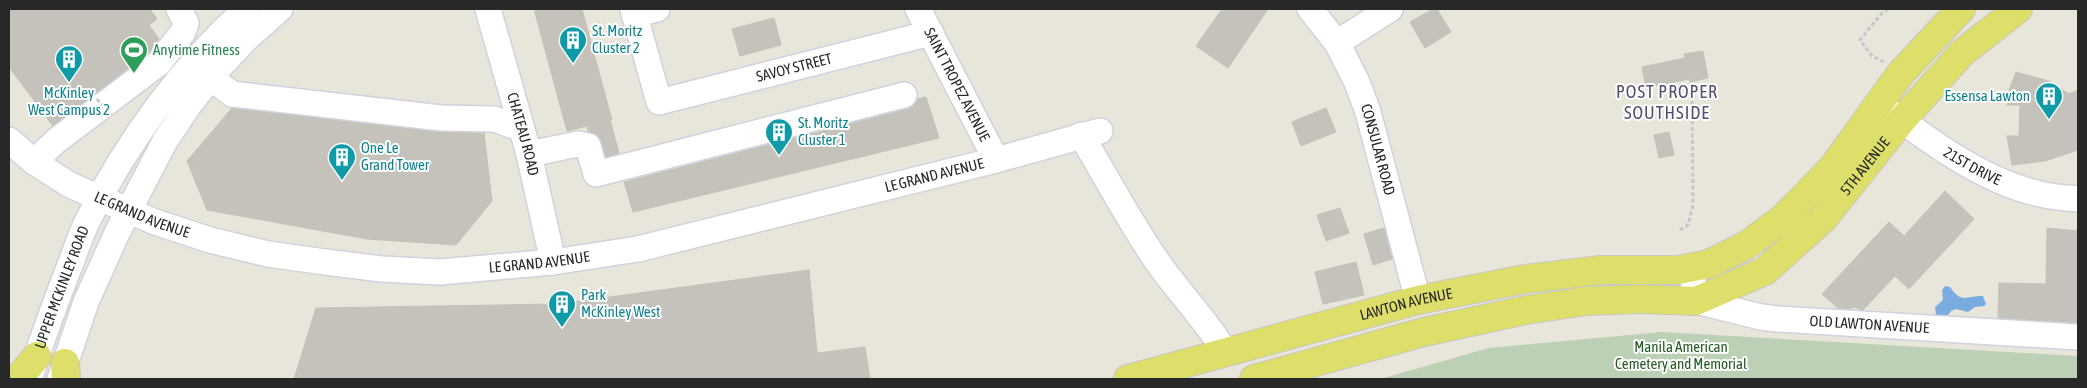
<svg xmlns="http://www.w3.org/2000/svg" width="2087" height="388" viewBox="0 0 2087 388" font-family="'Asap Condensed',sans-serif">
<style>
.cemetery{fill:#bbd0b4}
.water{fill:#7aacdf}
.building{fill:#c4c2bb;stroke:#c3c2b5}
.lines{fill:none;stroke-linecap:round;stroke-linejoin:round}
.minor-casing{stroke:#d1d1df;stroke-width:28}
.major-casing{stroke:#c7c7c7;stroke-width:30}
.path{stroke:#c7c7c7;stroke-width:3;stroke-dasharray:4 2.5;stroke-linecap:butt}
.minor{stroke:#fff;stroke-width:25}
.major{stroke:#dede6a;stroke-width:28}
.path-bridge{stroke:#c7c7c7;stroke-width:3;stroke-dasharray:4 2.5;stroke-linecap:butt}
.labels{text-anchor:middle;stroke-width:4;stroke-linejoin:round;paint-order:stroke}
.culture-label{font-size:15px;fill:#0d838f;stroke:#fff;text-anchor:start}
.leisure-label{font-size:15px;fill:#27864d;stroke:#fff;text-anchor:start}
.street-label{font-size:15px;fill:#282828;stroke:#fff}
.park-label{font-size:15px;fill:#225b23;stroke:#fff}
.quarter-label{font-size:18px;letter-spacing:1px;fill:#504e72;stroke:#fff}
</style>
<rect width="100%" height="100%" fill="#e8e6db"/>
<path class="cemetery" d="M1662,332L2078,356V379H1380L1489,348Z"/>
<path class="water" d="M1945,286L1950,287C1962,304 1965,296 1983,296L1986,304L1984,306L1975,307L1968,312L1956,309L1951,311L1949,314L1943,317L1936,315L1935,307L1943,300L1942,290Z"/>
<path class="building" d="M9,9H150L157,19L149,25L159,39L149,53L53,126L9,67Z
M534,9H582L612,120H610L619,153L606,157L598,136L588,131L587,126L567,131Z
M1222,9H1268L1228,68L1196,46Z
M1433,9H1437L1451,32L1425,48L1410,22Z
M774,18L781,45L740,56L732,29Z
M1703,51L1708,78L1690,82L1689,79L1646,88L1642,67L1685,58L1684,54Z
M2016,72L2049,81L2069,94L2078,90V150L2045,161L2012,165L2007,136H2019L2020,105H2007L2010,88Z
M926,97L939,138L633,212L624,182L908,109L914,105L918,99Z
M232,108L439,132L484,133L492,201L456,245L367,239L207,210L187,161Z
M1326,108L1336,132L1301,146L1292,122Z
M1669,132L1674,155L1659,158L1654,135Z
M1945,191L1974,219L1909,289L1895,276L1863,310L1853,307L1851,309L1838,308L1822,294L1889,222L1904,236Z
M1340,208L1349,233L1326,241L1317,215Z
M1384,228L1392,259L1373,265L1364,234Z
M2047,228L2078,231V323L1998,318L1999,283L2046,284Z
M1356,262L1364,295L1323,304L1315,272Z
M809,270L817,353L865,347L870,379H294L316,308L558,304Z"/>
<g class="lines">
<g class="minor-casing">
<g id="minor">
<path id="s1" d="M488,9L529,154L553,262"/>
<path id="s2" d="M633,9L659,102L931,33"/>
<path id="s3" d="M918,9L996,160"/>
<path id="s4" d="M1310,9L1337,43L1356,80L1368,112L1418,300"/>
<path d="M634,14L657,9"/>
<path d="M1337,43L1390,9"/>
<path d="M211,78L232,94L441,118L494,119L522,129"/>
<path id="s5" d="M1885,108C1929,141 1982,180 2036,193C2050,197 2064,198 2078,199"/>
<path d="M1081,135C1107,178 1130,223 1159,264C1180,294 1207,321 1226,353"/>
<path id="s6" d="M9,140L34,162L70,185L155,222L210,240L268,254L325,262L382,269L440,272L553,262L638,249L996,160L1100,131"/>
<path d="M529,154L578,144L588,146L596,174L904,95"/>
<path d="M34,162L56,141L159,63L183,32L186,23L179,9"/>
<path id="s7" d="M1691,268L1696,301L1761,317L1777,319L2078,337"/>
<path id="s8" d="M31,374C43,336 57,298 72,260C77,246 82,231 89,218C128,140 182,67 246,9"/>
<path d="M60,379L86,302L117,233L165,141L189,105L216,71L246,39L280,9"/>
</g>
</g>
<g class="major-casing">
<g id="major">
<path d="M65,363L66,379"/>
<path d="M18,379L37,356"/>
<path id="s9" d="M1128,379L1418,300L1525,279L1601,270H1678L1709,264L1747,245L1782,219L1806,195L1833,167L1901,73L1961,9"/>
<path id="s10" d="M1254,379L1424,332L1526,310L1586,301L1640,299L1696,301L1765,271L1824,218L1902,120L1962,53L2018,9"/>
</g>
</g>
<path class="path" d="M1884,62L1872,56L1860,40L1882,13L1888,9
M1680,230L1688,225L1693,205L1692,86"/>
<use href="#minor" class="minor"/>
<use href="#major" class="major"/>
<path class="path-bridge" d="M97,99L111,116"/>
</g>
<defs>
<g id="building-pin" transform="scale(1.4375)"><path d="M0 17L-7.5 6A9.5 9.5 0 1 1 7.5 6Z" fill="#0f9aa8" stroke="#fff"/><path d="M-4-6H4V6H1V3H-1V6H-4ZM-2.5-4.3h1.7v1.8h-1.7ZM.8-4.3h1.7v1.8H.8ZM-2.5-1h1.7V.8h-1.7ZM.8-1h1.7V.8H.8Z" fill="#fff"/></g>
<g id="stadium-pin" transform="scale(1.4375)"><path d="M0 17L-7.5 6A9.5 9.5 0 1 1 7.5 6Z" fill="#2e9e5b" stroke="#fff"/><path d="M0-5a6.5 5 0 1 0 0 10a6.5 5 0 1 0 0-10ZM-3.5-1.8h7v3.6h-7Z" fill="#fff"/></g>
</defs>
<g fill-rule="evenodd">
<use href="#building-pin" x="573" y="40"/>
<use href="#stadium-pin" x="134" y="50"/>
<use href="#building-pin" x="69" y="59"/>
<use href="#building-pin" x="2049" y="96"/>
<use href="#building-pin" x="779" y="132"/>
<use href="#building-pin" x="342" y="157"/>
<use href="#building-pin" x="562" y="304"/>
</g>
<g class="labels">
<g class="culture-label">
<text x="592" y="36">St. Moritz<tspan x="592" dy="17">Cluster 2</tspan></text>
<text x="69" y="98" text-anchor="middle">McKinley<tspan x="69" dy="17">West Campus 2</tspan></text>
<text x="2030" y="101" text-anchor="end">Essensa Lawton</text>
<text x="798" y="128">St. Moritz<tspan x="798" dy="17">Cluster 1</tspan></text>
<text x="361" y="153">One Le<tspan x="361" dy="17">Grand Tower</tspan></text>
<text x="581" y="300">Park<tspan x="581" dy="17">McKinley West</tspan></text>
</g>
<g class="leisure-label">
<text x="153" y="55">Anytime Fitness</text>
</g>
<g class="street-label">
<text dy="5" stroke="none"><textPath href="#s2" startOffset="236">SAVOY STREET</textPath></text>
<text dy="5" stroke="none"><textPath href="#s3" startOffset="85">SAINT TROPEZ AVENUE</textPath></text>
<text dy="5" stroke="none"><textPath href="#s1" startOffset="130">CHATEAU ROAD</textPath></text>
<text dy="5" stroke="none"><textPath href="#s4" startOffset="158">CONSULAR ROAD</textPath></text>
<text dy="5" stroke="none"><textPath href="#s5" startOffset="105">21ST DRIVE</textPath></text>
<text dy="5" stroke="none"><textPath href="#s10" startOffset="672">5TH AVENUE</textPath></text>
<text dy="5" stroke="none"><textPath href="#s6" startOffset="964">LE GRAND AVENUE</textPath></text>
<text dy="5" stroke="none"><textPath href="#s6" startOffset="154">LE GRAND AVENUE</textPath></text>
<text dy="5" stroke="none"><textPath href="#s6" startOffset="559">LE GRAND AVENUE</textPath></text>
<text dy="5" stroke="none"><textPath href="#s8" startOffset="92">UPPER MCKINLEY ROAD</textPath></text>
<text dy="5" stroke="none"><textPath href="#s9" startOffset="288">LAWTON AVENUE</textPath></text>
<text dy="5" stroke="none"><textPath href="#s7" startOffset="209">OLD LAWTON AVENUE</textPath></text>
</g>
<g class="park-label">
<text x="1681" y="352">Manila American<tspan x="1681" dy="17">Cemetery and Memorial</tspan></text>
</g>
<g class="quarter-label">
<text x="1667" y="98">POST PROPER<tspan x="1667" dy="21">SOUTHSIDE</tspan></text>
</g>
</g>
<rect width="2087" height="388" fill="none" stroke="#282828" stroke-width="20"/>
</svg>
